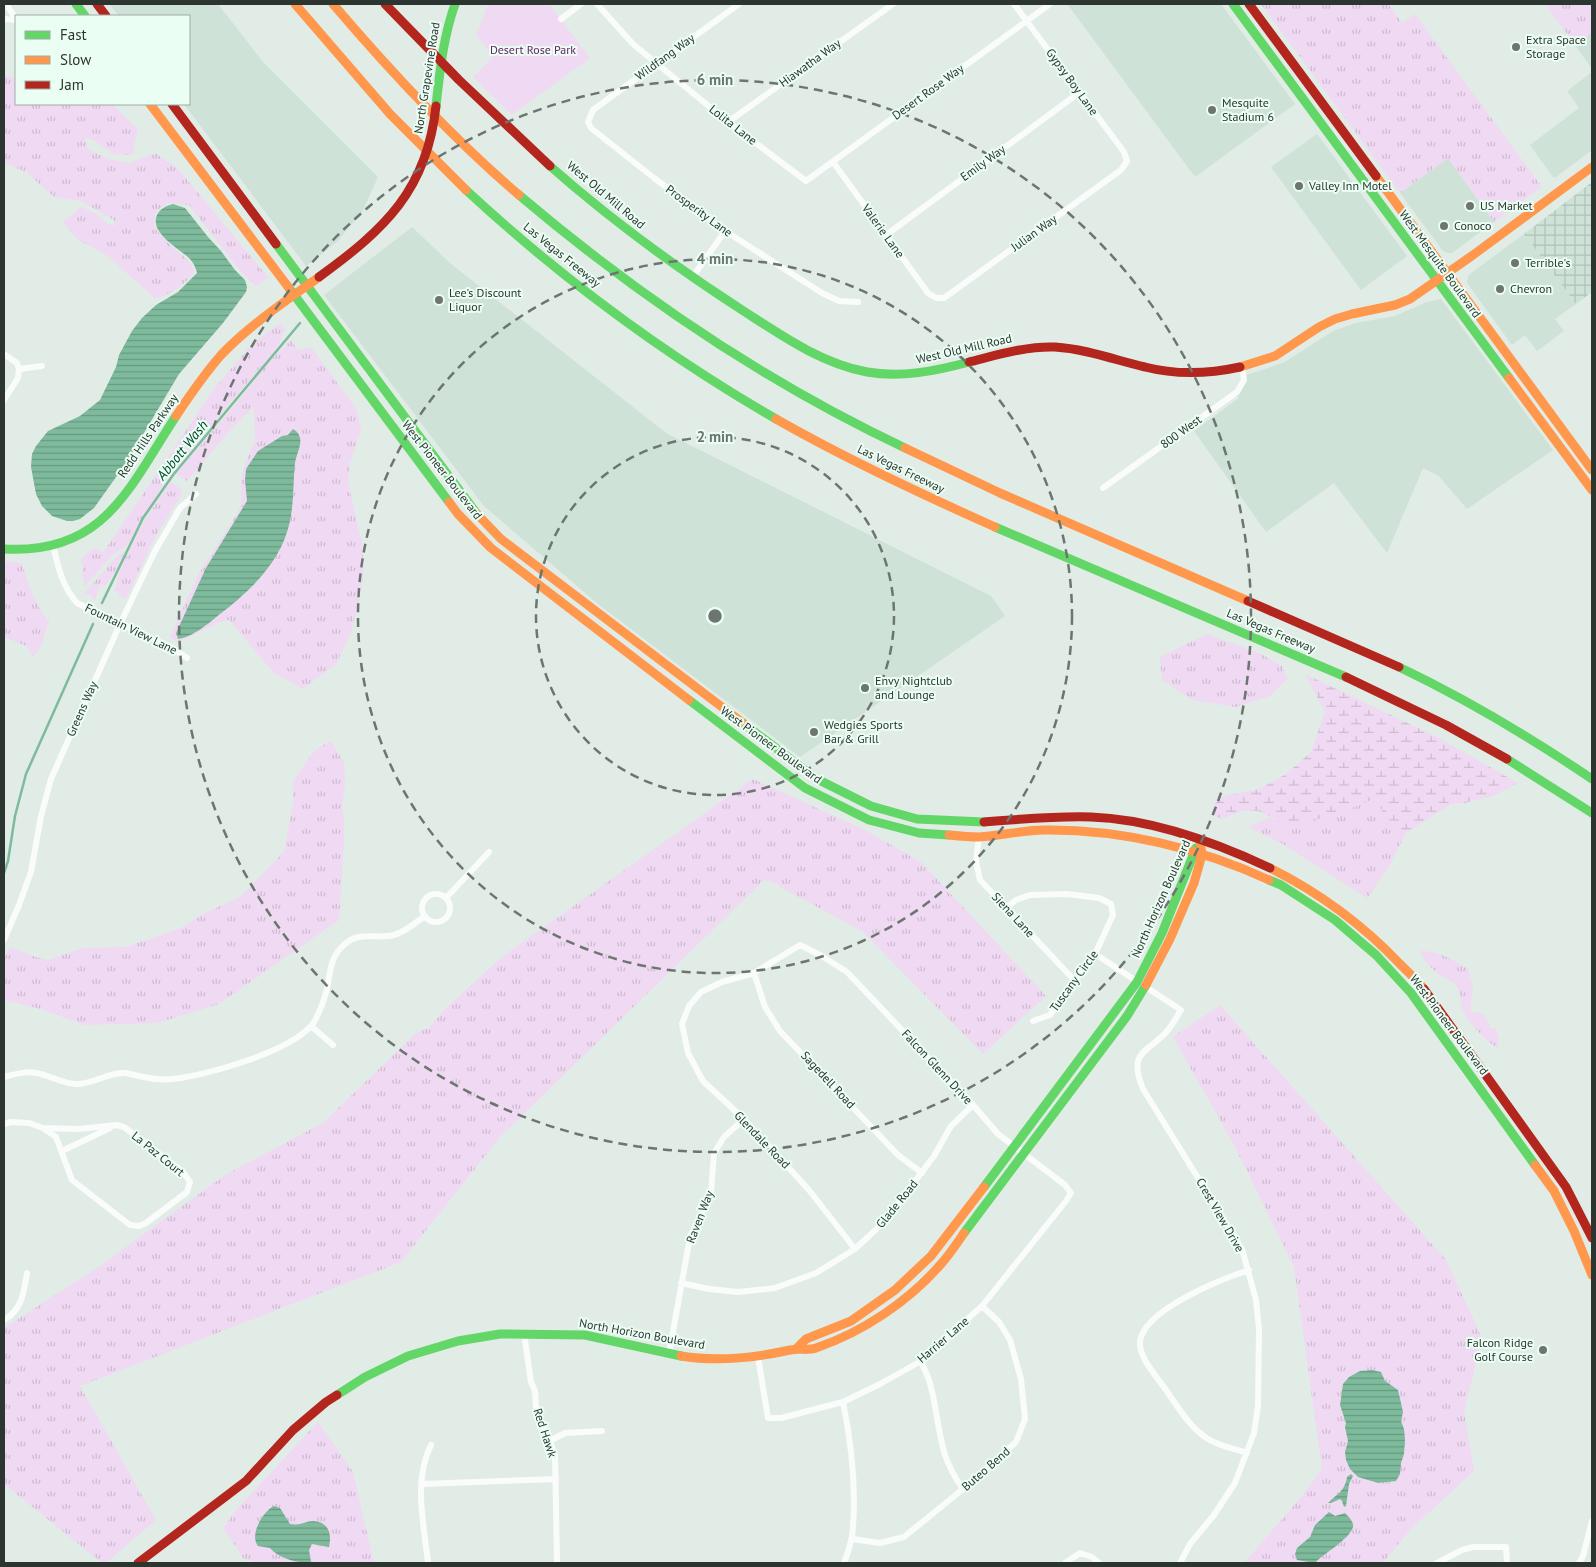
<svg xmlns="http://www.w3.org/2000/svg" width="1596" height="1567" viewBox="0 0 1596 1567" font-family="'PT Sans',sans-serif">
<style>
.built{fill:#cee2d7}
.industrial{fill:url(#industrial-grid)}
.grass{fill:url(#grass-tufts)}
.wetland{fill:url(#wetland-marsh)}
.park{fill:#f0d9f2}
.water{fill:url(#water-rules)}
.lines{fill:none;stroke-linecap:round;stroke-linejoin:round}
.stream{stroke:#7ebb9d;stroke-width:2.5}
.street{stroke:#fafcfb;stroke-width:6}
.fast{stroke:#63d668;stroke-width:9}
.slow{stroke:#ff974d;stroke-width:9}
.jam{stroke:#b3261e;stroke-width:9}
.ring{fill:none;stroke:#6c7570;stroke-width:2.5;stroke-dasharray:9 6}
.poi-dot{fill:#6c7570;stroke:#eafef3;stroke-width:2}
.labels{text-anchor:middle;stroke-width:4;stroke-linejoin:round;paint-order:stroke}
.poi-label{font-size:12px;fill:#2d3530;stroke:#eafef3;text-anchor:start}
.park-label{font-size:12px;fill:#662367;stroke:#eafef3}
.street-label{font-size:12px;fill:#2d3530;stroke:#eafef3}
.water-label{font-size:14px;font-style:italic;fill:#00462c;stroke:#eafef3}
.centre{fill:#6c7570;stroke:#eafef3;stroke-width:2.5}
.ring-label{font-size:15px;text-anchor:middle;font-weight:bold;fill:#6c7570;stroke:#eafef3;stroke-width:4;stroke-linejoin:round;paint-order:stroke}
</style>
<defs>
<pattern id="industrial-grid" width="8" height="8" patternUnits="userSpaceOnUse" patternTransform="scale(1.25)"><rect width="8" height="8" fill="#cee2d7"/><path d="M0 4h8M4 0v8" fill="none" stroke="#b1c2b9"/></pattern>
<pattern id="grass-tufts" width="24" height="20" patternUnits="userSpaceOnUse" patternTransform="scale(1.25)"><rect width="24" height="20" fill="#f0d9f2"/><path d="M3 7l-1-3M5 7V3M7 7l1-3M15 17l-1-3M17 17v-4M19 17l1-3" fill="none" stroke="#cebbd0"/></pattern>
<pattern id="wetland-marsh" width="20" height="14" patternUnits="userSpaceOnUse" patternTransform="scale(1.25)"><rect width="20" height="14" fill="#f0d9f2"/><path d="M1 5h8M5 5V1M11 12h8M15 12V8" fill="none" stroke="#cebbd0"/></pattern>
<pattern id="water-rules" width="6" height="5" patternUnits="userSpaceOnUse" patternTransform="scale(1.25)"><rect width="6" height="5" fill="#7ebb9d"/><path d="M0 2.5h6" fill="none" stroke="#689980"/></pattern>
</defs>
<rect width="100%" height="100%" fill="#e1ece6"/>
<path class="built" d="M109,4H218L263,62L378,177L362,212L337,242L306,266L184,104H189V16H119Z
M1069,4H1221L1295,104L1195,177L1068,5Z
M1592,32V69L1575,45Z
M1592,72V150L1556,177H1553L1530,145L1579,108L1567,91Z
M1317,134L1407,256L1361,290L1271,167Z
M1448,158L1494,222L1452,253H1447L1443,251L1400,193Z
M412,227L451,264L666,433L991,596L1005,616L800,757L598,604L484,506L324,295Z
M1524,234L1576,304L1555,319L1564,331L1537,351L1525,335L1512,345L1467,283L1468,276L1471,273Z
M1441,299L1553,450L1467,509L1439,476L1423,468L1387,553L1334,483L1266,532L1194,431L1239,398L1234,392L1244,376L1285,362L1333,331L1356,323L1395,316L1427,302Z"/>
<path class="industrial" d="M1592,182V292L1576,304L1524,234Z"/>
<path class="grass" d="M1261,4H1388L1402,23L1415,14L1541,186L1540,188L1494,222L1448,158L1400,193Z
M1545,4H1592V32L1575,45Z
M4,76L16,77V104H112L138,129L132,155L113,154L94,140L85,138L88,149L108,159L130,163L155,153L171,163L179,170L268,277L256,286L242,273L189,205L168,203L155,213L154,227L171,246L189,261L195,272C185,284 172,295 155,298L106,255L77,239L63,222L81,207L95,213L108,224L116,226L114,220L81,201L54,197L26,172L4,163Z
M281,323L285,330L277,348L185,456L164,484L137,527L128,545L112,555L84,587V579L82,577L83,568L81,561L82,557L96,548L103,553L214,389L253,343Z
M291,340L298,350L311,347L357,410L361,430L350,462L348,481L362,544L364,572L359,601L350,635L336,664L303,689L274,673L229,620L217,623L179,642L170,637L198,575L238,512L242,501L241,484L243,470L255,440L254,407L234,426L187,481L176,474L239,400L267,364Z
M171,482L182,490L180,497L155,537L126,599L119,596V592L114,591C124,551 147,515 171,482Z
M125,551L115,572L105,586L100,584L95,600L92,598L90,594L87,595L85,593L115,558Z
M4,561L22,563C29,587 34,602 49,622C43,634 45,647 33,656L26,646L4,637Z
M1207,634L1259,653L1282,666L1287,679L1270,696L1236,707L1192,700L1162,680L1160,657Z
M331,741L344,762L345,785L342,804L344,822V843L339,920L219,1004L157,1023L84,1025L41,1009L4,1000V960L10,947L32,956L48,960L83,948L126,947L181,928L203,914L240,897L284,852L293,803V781L315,750Z
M753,779L865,830L921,862L1046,996L983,1054L862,931L780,887L776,883L764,880L500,1137L401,1262L80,1386L156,1520L106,1563H102L4,1484V1328L97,1268L225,1175L323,1123L416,1033L429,1028L443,1011L503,956Z
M1377,798L1384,816L1406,833L1388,868L1367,898L1281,843L1248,827L1270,817L1289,825L1354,807Z
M1420,951C1438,950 1453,960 1468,969L1473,987L1470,1010L1473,1013L1479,1012L1485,1016L1491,1028H1496L1499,1039L1498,1049C1484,1038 1469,1025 1462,1008C1459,998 1463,993 1454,983C1450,979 1445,978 1440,975C1433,970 1423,960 1420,951Z
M1220,1005L1446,1260L1482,1338L1464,1412L1474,1471L1410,1530L1383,1563H1244L1302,1496L1322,1469L1294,1267L1234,1145L1173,1037Z
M318,1422L353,1472L373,1559L376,1563H259L244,1559L223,1528L237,1509Z"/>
<path class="wetland" d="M1305,674L1439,738L1518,783L1493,796L1464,803L1451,804L1406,833L1384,816L1377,798L1307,823L1289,825L1258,811H1242L1222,819L1212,815L1214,804L1224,796L1260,789L1286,774L1311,752L1325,712Z"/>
<path class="park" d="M491,4H549L590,58L512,115L473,77L493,57L476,35L488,5Z"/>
<path class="water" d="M173,204L185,208L208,237L221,251L235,270L245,280L247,287L246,292L223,323L179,374L126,463L94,508L80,519L73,521H67L52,516L42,506L36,494L31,467L32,454L36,446L48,431L80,416L100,400L116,367L119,355L132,331L142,318L156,305L178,292L197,273C196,268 194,264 190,259C180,249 149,233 157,215C161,208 166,206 173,204Z
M293,429C307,437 297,451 295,463C293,482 294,502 290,521C282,561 251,590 220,614C209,623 193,637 178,639L176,633L206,568L247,501L245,480L246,469L258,451L282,436L288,435Z
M1372,1370L1381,1372L1385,1381L1398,1390L1403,1412L1401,1421L1404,1429L1405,1439L1404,1454L1401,1463L1400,1474L1396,1481L1378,1483L1358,1477L1350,1469L1346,1460L1345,1452L1348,1441L1345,1427L1346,1423L1340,1405L1343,1384L1349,1377L1360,1371Z
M1351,1474L1353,1476L1349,1484L1346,1506L1344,1507L1342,1501L1340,1499L1331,1503H1328C1337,1494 1345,1491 1347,1477Z
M274,1506L280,1508L290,1524C301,1526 306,1521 313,1521C329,1522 332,1534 329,1547L312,1544L309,1550L311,1562L309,1563C297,1563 278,1558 270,1548L258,1546C249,1535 263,1511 274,1506Z
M1329,1512L1335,1516L1345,1513C1349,1517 1354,1522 1353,1527C1350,1539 1323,1554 1315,1563L1297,1560L1295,1554L1297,1548L1310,1537L1315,1525Z"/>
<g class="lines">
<path class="stream" d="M102,603L143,518L173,475L300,323
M4,873L8,861L15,816L26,774L93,624"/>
<path class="street" d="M6,4L16,19
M597,4L633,44L728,122L806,181L1050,4
M739,4L593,110L588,122L591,128L654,178L725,231L822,293L839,301L858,302
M4,19L16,20
M561,19L581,4
M728,122L893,4
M833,162L928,293L936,298H944L1121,170L1127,161L1124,152L1014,4
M886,235L1080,92
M692,278L725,231
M4,354L17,363L19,369
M4,400L18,378L19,369L42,366
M1103,488L1237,392L1244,380L1242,367
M53,545C58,567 62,586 77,603L174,649L187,658
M979,837L976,861L980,880L1076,982
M422 908a14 14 0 1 1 28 0a14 14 0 1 1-28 0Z
M446,898L489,852
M1006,908L1016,900L1030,895L1067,894L1099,898L1111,904L1113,915L1095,954L1050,1015L1033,1021
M4,940L19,905L31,872L41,816L51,779L120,624L155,551L180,508L196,494
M1095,954L1181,1010C1177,1016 1173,1024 1168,1030C1148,1054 1127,1049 1143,1089L1242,1249L1256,1300L1259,1329L1258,1406L1254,1433L1235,1483L1214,1515L1190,1544L1180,1563
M754,973L765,1007L780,1031L898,1155L922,1173
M311,1026L333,1045
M4,1077C16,1074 28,1070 41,1074C53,1077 64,1084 77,1084C94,1084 108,1072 125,1073C131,1074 138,1076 144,1077C156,1080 169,1080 181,1078C216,1072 287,1052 311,1026C317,1019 321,1008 324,999C332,978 326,960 345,944C358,932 373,938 388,936C401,935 414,924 425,916
M4,1124L11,1122L29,1123L43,1128L56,1137L72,1180L130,1225L139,1226L146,1223L187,1192L190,1182L183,1172L124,1127L116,1125L78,1129L43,1128
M62,1151L110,1128
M681,1283L709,1289L738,1292L775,1288L816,1273L855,1249L885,1221L934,1156L951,1126L973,1105
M4,1320C22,1310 24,1292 27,1273
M524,1333L531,1382L535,1391L536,1407L539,1420L550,1441L555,1455L557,1563
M669,1354L690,1237L711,1193L714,1153L724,1137L744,1119
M758,1357L768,1418H781L843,1402L880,1384L921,1361L982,1306L1066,1201L1071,1193L1065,1185L998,1134L973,1105L847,972L820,955L800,945L754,973L722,982L701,992L689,1006L682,1024L688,1053L703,1081L744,1119L809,1190L855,1249
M921,1361C925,1370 929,1378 931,1387C941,1427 937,1454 963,1489
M843,1402C852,1446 857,1492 852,1537C850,1546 847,1555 844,1563
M550,1441L565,1433L602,1431
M1247,1453C1235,1449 1219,1446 1208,1439C1190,1428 1178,1407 1166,1390C1158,1378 1138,1357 1140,1341C1145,1309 1222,1279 1249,1270
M421,1484L556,1479
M852,1539L880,1543L904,1537L963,1489L1016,1442L1025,1419L1021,1379L1010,1340L999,1322L982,1306
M428,1563C424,1525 413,1481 431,1445
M1065,1563L1080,1553L1092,1557L1099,1563
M1437,1563L1462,1550L1473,1547H1506L1507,1563
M1579,1563L1583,1556L1592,1521"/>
<path class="fast" d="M76,4L85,16
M1233,4L1509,378
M436,106C440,71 443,38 455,4
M550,166C610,219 674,266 742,310C781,335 820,363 867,372C901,378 936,371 969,362
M466,190C560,277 665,355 776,419
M519,195C637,295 765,382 905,448
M276,244L477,514
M289,288L449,502
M995,527L1346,677
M4,549C104,555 129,488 176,416
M1399,667C1466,699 1530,737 1592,779
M689,700L805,788L869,820L919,833L949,835
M743,723L815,778L871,806L917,819L984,822
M1507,759L1592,813
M1269,880L1281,885L1335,920L1376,955L1411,993L1535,1165
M984,1187L1137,982L1162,933L1196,848
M964,1233L1127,1016L1146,985
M337,1395L365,1377L408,1356L458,1341L500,1334L585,1335L681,1356"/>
<path class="slow" d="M295,4L390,114L466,190
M333,4C391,72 451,137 519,195
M150,104L289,288
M1376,176L1592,470
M1240,367L1275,356L1319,327L1335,319L1352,314L1395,305L1410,299L1473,255L1592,167
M1509,378L1592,490
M176,416C190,395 205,373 222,354C251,324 286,301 319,277
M776,419C846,459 921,494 995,527
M905,448L1000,493L1248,601
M449,502L458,514L491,548L689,700
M477,514L501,539L743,723
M949,835C959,836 969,837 979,837C1001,836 1022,830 1044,830C1120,829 1200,848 1269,880
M1270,868C1318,892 1363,925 1400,964C1408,972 1417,980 1424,989
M1146,985L1170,939L1194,883L1202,855L1200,841
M1535,1165L1554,1191L1574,1231L1592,1275
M797,1348L806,1339L851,1321L895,1290L931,1256L984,1187
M681,1356C717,1362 754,1358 790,1350C799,1348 808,1351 816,1348C863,1332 909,1301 941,1264C950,1254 957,1243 964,1233"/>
<path class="jam" d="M97,4L106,16
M385,4L459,80L550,166
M1249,4L1376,176
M172,104L276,244
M319,277C385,229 427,190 436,106
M969,362C997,355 1026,346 1055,347C1086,349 1115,360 1145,367C1176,375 1208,374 1240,367
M1248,601L1399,667
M1346,677L1446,725L1507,759
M984,822C1020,819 1055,816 1091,817C1150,819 1217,843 1270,868
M1424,989L1566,1187L1592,1238
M138,1563L246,1481L293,1430L326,1402L337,1395"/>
</g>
<g class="ring">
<circle cx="715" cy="616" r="179"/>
<circle cx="715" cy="616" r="357"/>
<circle cx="715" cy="616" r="536"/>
</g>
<g class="poi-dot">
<circle cx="1516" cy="47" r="5"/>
<circle cx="1212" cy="110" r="5"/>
<circle cx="1299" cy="186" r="5"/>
<circle cx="1470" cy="206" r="5"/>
<circle cx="1444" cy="226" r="5"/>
<circle cx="1515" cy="263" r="5"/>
<circle cx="1500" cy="289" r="5"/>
<circle cx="439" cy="300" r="5"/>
<circle cx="865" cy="688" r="5"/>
<circle cx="814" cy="732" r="5"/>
<circle cx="1543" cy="1350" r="5"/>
</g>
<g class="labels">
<g class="poi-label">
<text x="1526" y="44">Extra Space<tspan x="1526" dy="14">Storage</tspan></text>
<text x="1222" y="107">Mesquite<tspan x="1222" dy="14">Stadium 6</tspan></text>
<text x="1309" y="190">Valley Inn Motel</text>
<text x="1480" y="210">US Market</text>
<text x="1454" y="230">Conoco</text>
<text x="1525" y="267">Terrible's</text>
<text x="1510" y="293">Chevron</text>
<text x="449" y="297">Lee's Discount<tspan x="449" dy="14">Liquor</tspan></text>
<text x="875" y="685">Envy Nightclub<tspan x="875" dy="14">and Lounge</tspan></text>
<text x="824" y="729">Wedgies Sports<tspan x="824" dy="14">Bar &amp; Grill</tspan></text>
<text x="1533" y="1347" text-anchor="end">Falcon Ridge<tspan x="1533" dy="14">Golf Course</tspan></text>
</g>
<g class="park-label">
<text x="533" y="54">Desert Rose Park</text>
</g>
<g class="street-label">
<text transform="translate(665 57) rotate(-36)" y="4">Wildfang Way</text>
<text transform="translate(810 63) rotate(-36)" y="4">Hiawatha Way</text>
<text transform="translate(427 78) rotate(-81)" y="4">North Grapevine Road</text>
<text transform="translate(1072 82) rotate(54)" y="4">Gypsy Boy Lane</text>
<text transform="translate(928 92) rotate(-36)" y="4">Desert Rose Way</text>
<text transform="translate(733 125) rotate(38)" y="4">Lolita Lane</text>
<text transform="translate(983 163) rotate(-36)" y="4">Emily Way</text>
<text transform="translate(606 195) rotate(40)" y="4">West Old Mill Road</text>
<text transform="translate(699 211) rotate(36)" y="4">Prosperity Lane</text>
<text transform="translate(883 231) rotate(54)" y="4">Valerie Lane</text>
<text transform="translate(1034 233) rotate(-36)" y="4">Julian Way</text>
<text transform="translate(562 255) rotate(39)" y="4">Las Vegas Freeway</text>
<text transform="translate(1440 264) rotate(54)" y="4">West Mesquite Boulevard</text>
<text transform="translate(964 349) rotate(-13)" y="4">West Old Mill Road</text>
<text transform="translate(1181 432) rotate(-36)" y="4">800 West</text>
<text transform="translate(148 436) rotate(-56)" y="4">Redd Hills Parkway</text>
<text transform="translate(901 469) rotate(26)" y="4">Las Vegas Freeway</text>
<text transform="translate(442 470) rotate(52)" y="4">West Pioneer Boulevard</text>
<text transform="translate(131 629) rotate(26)" y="4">Fountain View Lane</text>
<text transform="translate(1271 631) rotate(23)" y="4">Las Vegas Freeway</text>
<text transform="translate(82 709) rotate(-66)" y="4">Greens Way</text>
<text transform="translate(771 745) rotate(36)" y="4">West Pioneer Boulevard</text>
<text transform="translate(1161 899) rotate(-66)" y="4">North Horizon Boulevard</text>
<text transform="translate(1013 915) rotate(47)" y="4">Siena Lane</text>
<text transform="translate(1074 981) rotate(-54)" y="4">Tuscany Circle</text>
<text transform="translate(1449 1025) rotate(53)" y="4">West Pioneer Boulevard</text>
<text transform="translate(937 1067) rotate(47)" y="4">Falcon Glenn Drive</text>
<text transform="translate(828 1080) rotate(47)" y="4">Sagedell Road</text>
<text transform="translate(762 1140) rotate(46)" y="4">Glendale Road</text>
<text transform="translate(158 1154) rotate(39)" y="4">La Paz Court</text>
<text transform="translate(897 1204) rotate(-51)" y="4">Glade Road</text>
<text transform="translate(1220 1215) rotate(60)" y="4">Crest View Drive</text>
<text transform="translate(700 1217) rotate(-69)" y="4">Raven Way</text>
<text transform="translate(642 1334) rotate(10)" y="4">North Horizon Boulevard</text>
<text transform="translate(943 1340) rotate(-41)" y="4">Harrier Lane</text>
<text transform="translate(545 1433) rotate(72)" y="4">Red Hawk</text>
<text transform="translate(986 1469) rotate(-41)" y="4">Buteo Bend</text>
</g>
<g class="water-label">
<text transform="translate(182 450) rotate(-51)" y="5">Abbott Wash</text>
</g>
</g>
<circle cx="715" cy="616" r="8" class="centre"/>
<g class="ring-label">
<text x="715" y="85">6 min</text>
<text x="715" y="264">4 min</text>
<text x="715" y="442">2 min</text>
</g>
<rect width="1596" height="1567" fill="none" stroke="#2d3530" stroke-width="10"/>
<rect x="15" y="15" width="175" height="90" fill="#eafef3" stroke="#9eaea5"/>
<rect x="25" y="31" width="25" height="8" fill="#63d668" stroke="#9eaea5"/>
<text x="60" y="40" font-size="15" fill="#2d3530">Fast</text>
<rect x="25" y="56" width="25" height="8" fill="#ff974d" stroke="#9eaea5"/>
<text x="60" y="65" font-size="15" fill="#2d3530">Slow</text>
<rect x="25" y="81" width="25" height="8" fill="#b3261e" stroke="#9eaea5"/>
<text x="60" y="90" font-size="15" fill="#2d3530">Jam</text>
</svg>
